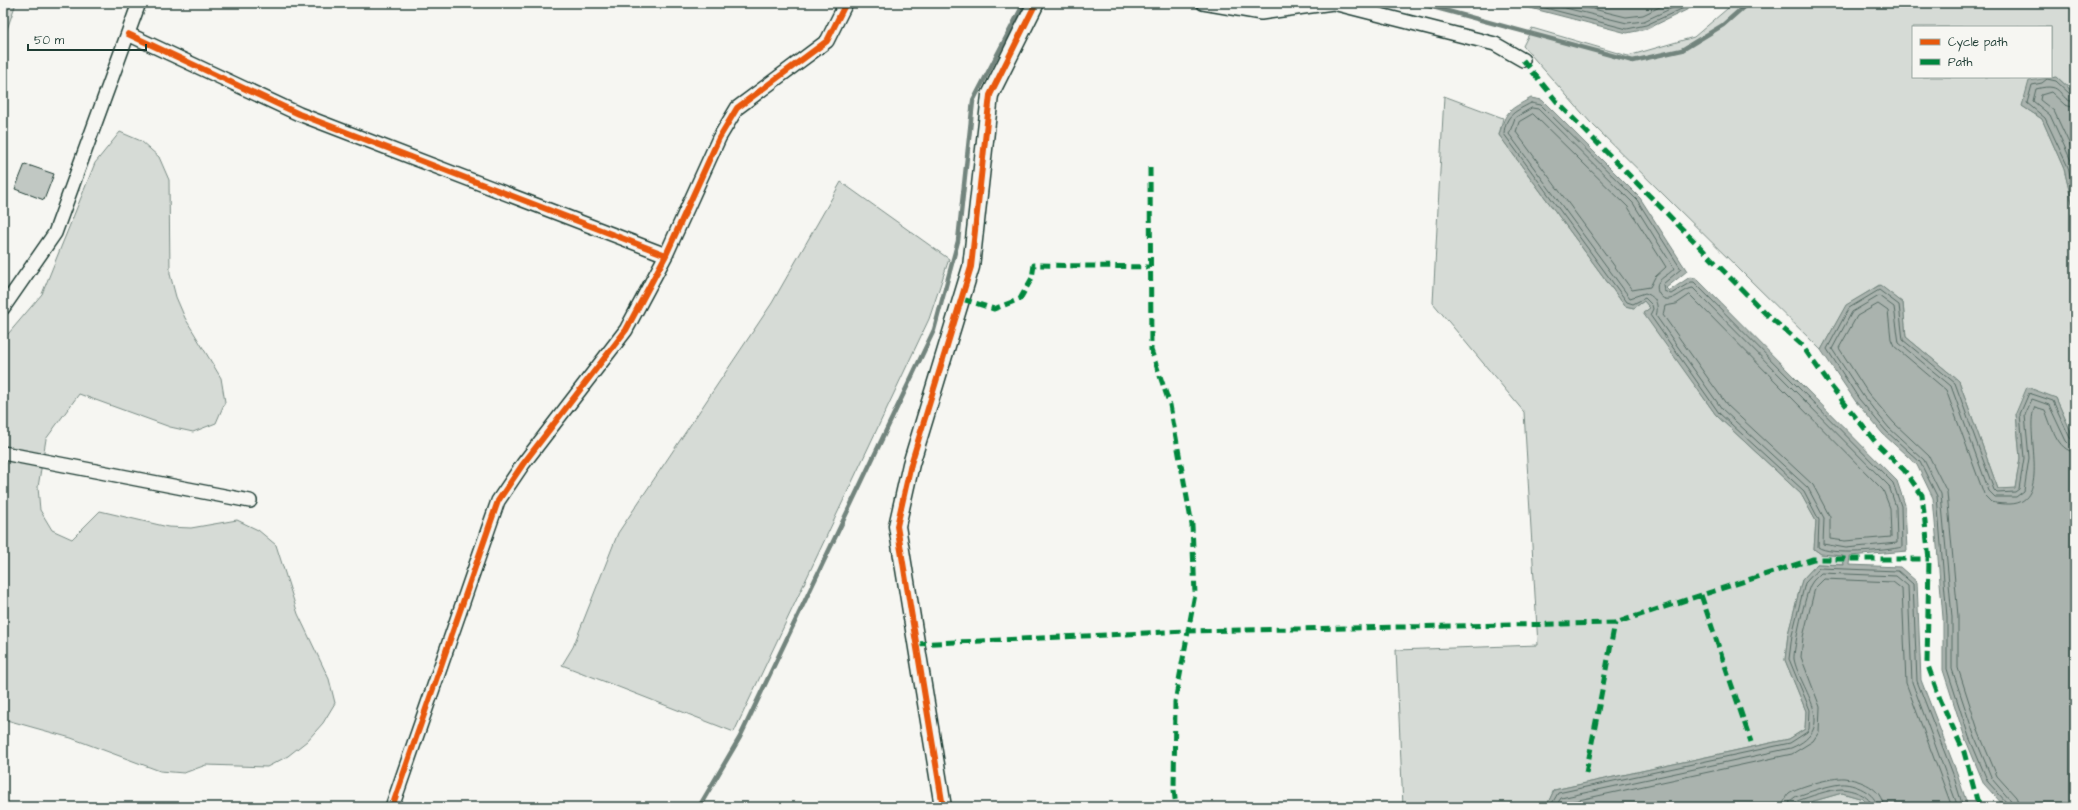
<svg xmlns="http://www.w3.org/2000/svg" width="2078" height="810" viewBox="0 0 2078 810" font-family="'Architects Daughter',sans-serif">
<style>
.green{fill:#d6dbd6;stroke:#7a8c85;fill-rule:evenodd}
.water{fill:#aab3ae;stroke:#72847d}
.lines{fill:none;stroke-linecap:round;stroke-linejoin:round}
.shore{stroke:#576c65;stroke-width:1}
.stream{stroke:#72847d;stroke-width:4.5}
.building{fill:#c1c8c3;stroke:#1f3d34}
.minor-casing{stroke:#1f3d34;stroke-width:16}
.tertiary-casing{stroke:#1f3d34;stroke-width:19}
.minor{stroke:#f6f6f2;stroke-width:13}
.tertiary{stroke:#f6f6f2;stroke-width:16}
.quiet{stroke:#00873e;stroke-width:5;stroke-dasharray:10 5;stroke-linecap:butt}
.cycleway-casing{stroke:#f6f6f2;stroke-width:8}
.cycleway{stroke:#e8590c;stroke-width:6}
</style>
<rect width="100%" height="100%" fill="#f6f6f2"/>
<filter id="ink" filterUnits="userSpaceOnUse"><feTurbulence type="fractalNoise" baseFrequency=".025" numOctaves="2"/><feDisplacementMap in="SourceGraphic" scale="8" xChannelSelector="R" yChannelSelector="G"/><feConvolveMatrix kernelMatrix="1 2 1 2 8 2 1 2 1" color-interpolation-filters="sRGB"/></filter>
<g filter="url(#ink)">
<path class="green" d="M3,3H16L3,41Z
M1734,3H2075V94L2057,77L2022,106L2042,119L2064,169L2075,215V441L2056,398L2016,413L2020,458L2015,489H1998L1959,381L1906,337L1903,303L1879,285L1846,306L1821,350L1590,122L1523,46L1532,28L1628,56L1694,37ZM1913,27H2051V77H1913Z
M1444,96L1503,118L1499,135L1625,306L1634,308L1644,301L1650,308L1644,313L1716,415L1801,494L1816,521L1814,549L1821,554L1843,556L1844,565L1817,564L1802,580L1788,634L1785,660L1806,711L1805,729L1789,739L1554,790L1546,807H1403L1396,650L1538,645L1524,412L1433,303Z
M120,132L141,141L159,157L169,180L170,274L176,297L185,318L221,378L225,402L216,423L193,432L170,427L79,394L46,439L38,487L40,510L52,530L72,539L100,511L168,527L191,528L237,520L258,530L276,545L298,614L329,679L335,703L323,723L307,741L288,756L267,767L206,765L184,773L160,771L71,738L3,719V340L42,294L95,163Z
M841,182L949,259L929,319L734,732L562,665L573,647L618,533L772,303Z
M1842,793L1863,799L1870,807H1793Z"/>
<path class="water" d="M1511,3H1701L1647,29L1627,33Z
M2057,77L2075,94V215L2064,169L2042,119L2022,106L2029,81Z
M1531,98L1542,100L1640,198L1687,271L1666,288L1669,291L1690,277L1696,278L1897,481L1905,505L1907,551L1850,556L1849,565L1900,567L1917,582L1921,680L1957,773L1968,807H1870L1863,799L1842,793L1793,807H1546L1554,790L1789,739L1805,729L1806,711L1785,660L1788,634L1802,580L1817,564L1844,565L1843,556L1821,554L1814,549L1816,521L1801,494L1716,415L1643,313L1650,308L1644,301L1634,308L1625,306L1499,135C1506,110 1509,110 1531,98Z
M1880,285L1903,303L1906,337L1959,381L1998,489L2015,488L2020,458L2016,413L2027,387L2056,398L2075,441V807H2005L1984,784L1965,738L1943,670V618L1933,498L1917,465L1883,434L1856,402L1821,350L1846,305Z"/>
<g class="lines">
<path class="shore" d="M1526,3L1627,29L1646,25L1695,3
M1545,3L1627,23L1644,21L1683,3
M1569,3L1626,17L1643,15L1668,3
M2075,96L2071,95L2056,81L2047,79L2042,83L2032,85L2027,103L2045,118L2068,167L2075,201
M2075,102C2056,100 2066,81 2036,89L2033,101L2050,115L2073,165L2075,175
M1531,103L1541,105L1637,200L1681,269L1663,284L1664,291L1671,294L1691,282H1694L1893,483L1901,506L1902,547C1886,551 1830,556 1818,547L1819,520L1804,491L1719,413L1650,315L1653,309L1652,305L1645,298L1633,304L1627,302L1504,134C1505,115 1516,111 1531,103Z
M1532,108L1538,109L1633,203L1674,268C1671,274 1662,276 1658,283C1657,285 1657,289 1658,292C1667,310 1682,289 1693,288L1889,486L1896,507L1897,543L1846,548L1823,544L1824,518L1808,488L1722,409L1656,316C1659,306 1657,297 1645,293L1630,298L1509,134L1515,118Z
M2075,108L2065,105L2051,92L2041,95L2040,100L2054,111L2075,156
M1533,114L1628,207L1666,267L1655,277L1650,287L1632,290L1516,132L1519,122Z
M1690,295L1883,490L1890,508L1891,537L1845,541L1830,539V517L1813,485L1727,405L1663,315L1665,306L1676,304Z
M1550,807L1558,793L1790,743L1807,732L1809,729L1810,710L1789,659L1792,635L1805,583L1819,568L1898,571L1913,584L1917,681L1953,774L1963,807
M1555,807L1561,798L1791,748C1840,728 1800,690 1794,659C1793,650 1806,591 1811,584C1813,580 1818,576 1821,573L1896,576L1908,586L1912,682L1958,807
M1562,807L1565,803L1792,754L1813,741L1819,732L1820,707L1801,657L1803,637L1815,588L1824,579L1893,582L1902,589L1906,683L1952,807
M1783,807C1783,802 1785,797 1789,793C1797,787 1833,777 1844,778C1860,780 1883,788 1883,807
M1789,807L1790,801L1795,797C1809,792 1825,786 1841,784C1853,783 1877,793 1877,807
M1794,807L1797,801C1809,797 1830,789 1842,789C1852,790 1871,795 1872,807
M2008,807L2007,803L1988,782L1969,737L1947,669V617L1937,496L1920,462L1886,431L1859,399L1827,349L1849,308L1879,290L1899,305L1903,340L1955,383L1994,490L1997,493L2015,492L2019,489L2024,458L2020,414L2029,393L2053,401L2070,438L2075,441
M2013,807L2010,800L1992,779L1974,735L1952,669V617L1941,494L1924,460L1889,428L1863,396L1832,349L1852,312L1879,296L1894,307L1899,343L1951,386L1989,491L1995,497H2016L2024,491L2029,458L2025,415L2032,399L2049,405L2066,441L2070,445L2075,446
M2019,807L2016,797L1997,776L1979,733L1958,668V616L1947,492L1929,456L1894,423L1868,393L1839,348L1857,316L1878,304L1888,311L1891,339L1894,346L1946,390L1984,494L1992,502C1998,504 2004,504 2010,504C2053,503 2023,429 2035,407L2045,410C2051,424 2057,451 2075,452"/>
<path class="stream" d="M1418,3L1633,61L1682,50L1723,25L1748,3
M699,807L740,737L934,330L958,241L973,101L1024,3"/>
</g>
<path class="building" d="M25,164L54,174L44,200L15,189Z"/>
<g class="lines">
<g class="minor-casing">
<path id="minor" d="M1203,3L1261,13L1333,3L1495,44L1523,60
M128,34L299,114L666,255
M3,308L55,233L139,3
M3,453L250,501
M392,807L498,501L523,464L626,330L666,255L719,138L737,108L827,41L846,3"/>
</g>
<g class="tertiary-casing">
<path id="tertiary" d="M943,807L897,526L911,464L971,267L990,95L1036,3"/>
</g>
<use href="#minor" class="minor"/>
<use href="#tertiary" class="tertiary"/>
<path class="quiet" d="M1523,60L1558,103L1765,313L1801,344L1830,385L1877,444L1904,470L1922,495L1929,559L1927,663L1940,699L1964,752L1977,800L1983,807
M1150,167L1151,350L1170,405L1192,525L1195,594L1175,702L1174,790L1176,807
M962,299L994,309L1020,299L1032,278L1034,265L1150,267
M1701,595L1751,742
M916,644L1188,631L1615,623L1813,559H1929
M1586,773L1615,623"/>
<g class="cycleway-casing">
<path id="cycleway" d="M128,34L299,114L666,255
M392,807L498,501L523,464L626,330L666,255L719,138L737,108L827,41L846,3
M943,807L897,526L911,464L971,267L990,95L1036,3"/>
</g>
<use href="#cycleway" class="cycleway"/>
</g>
</g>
<rect width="2078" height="810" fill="none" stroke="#f6f6f2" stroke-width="16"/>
<rect x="8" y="8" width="2062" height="794" fill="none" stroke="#1f3d34" stroke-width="1.5" filter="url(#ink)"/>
<rect x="1912" y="26" width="140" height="52" fill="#f6f6f2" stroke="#a0aca6"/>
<rect x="1920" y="39" width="20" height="6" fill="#e8590c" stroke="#a0aca6"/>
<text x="1948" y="46" font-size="12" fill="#1f3d34">Cycle path</text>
<rect x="1920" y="59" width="20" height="6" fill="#00873e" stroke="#a0aca6"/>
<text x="1948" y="66" font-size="12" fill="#1f3d34">Path</text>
<path d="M28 44v6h118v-6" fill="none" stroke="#1f3d34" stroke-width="2"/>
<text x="34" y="44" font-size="12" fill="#1f3d34" stroke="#f6f6f2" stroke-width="3" paint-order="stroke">50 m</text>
</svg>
